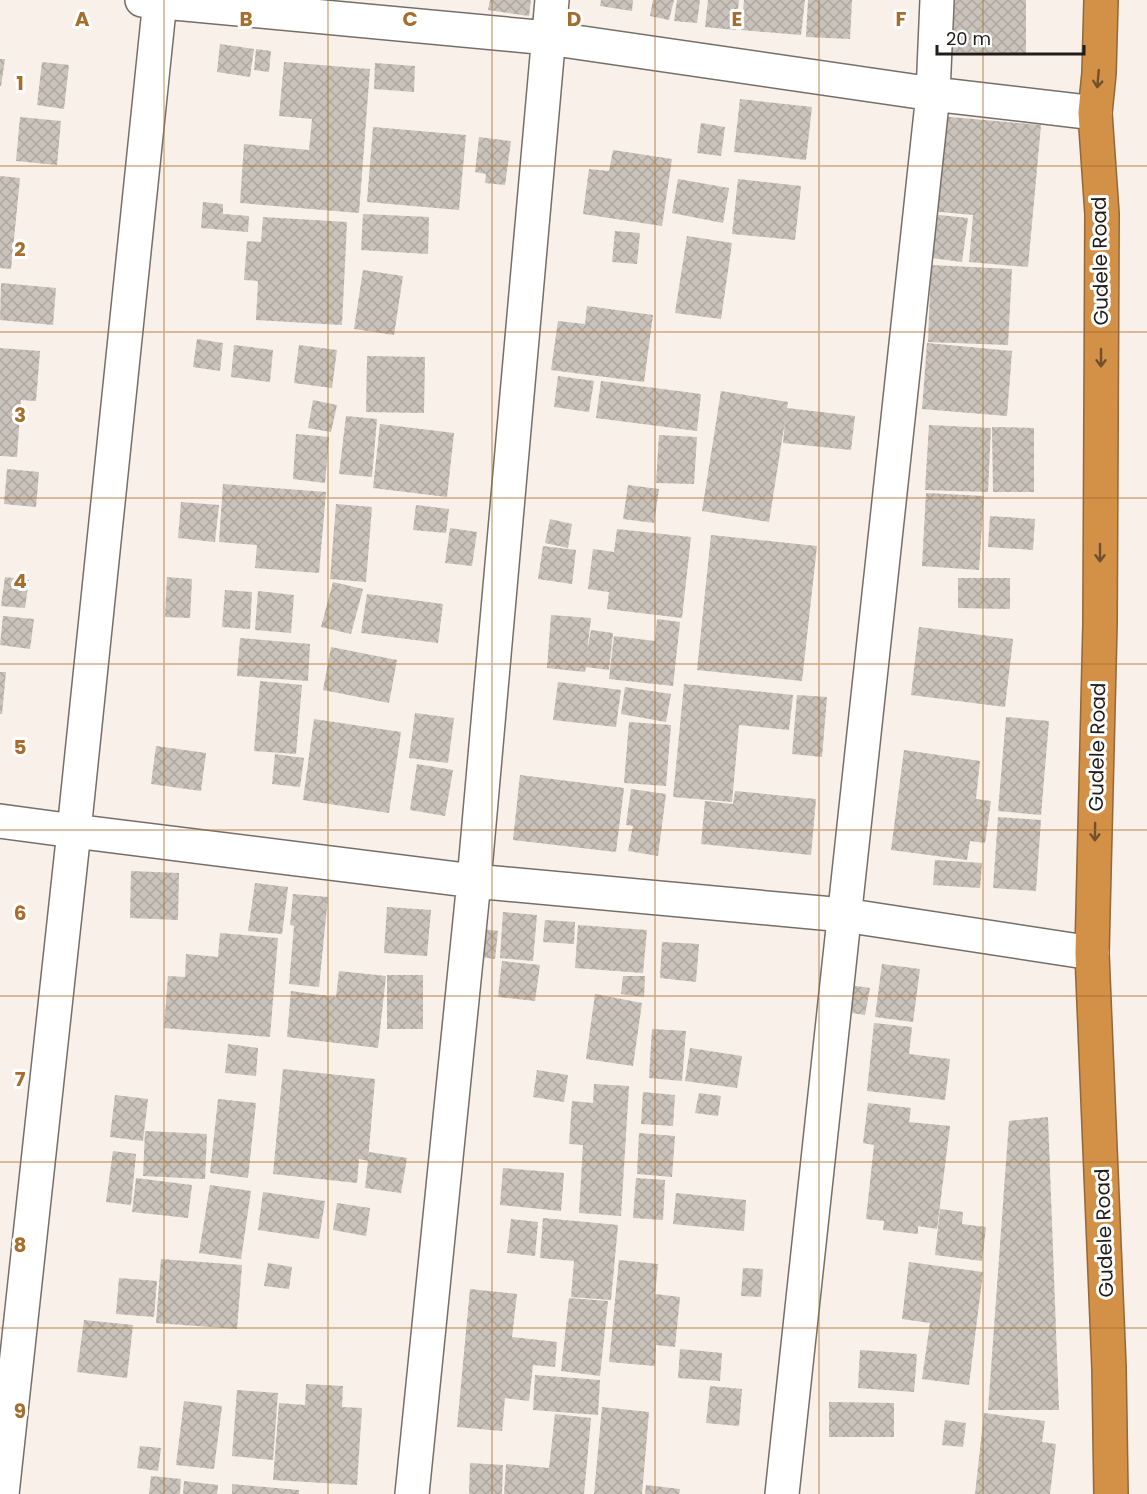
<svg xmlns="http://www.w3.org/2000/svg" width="1147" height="1494" viewBox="0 0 1147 1494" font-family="Poppins,sans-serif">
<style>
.building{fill:url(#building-cross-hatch)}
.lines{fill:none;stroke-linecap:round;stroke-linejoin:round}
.minor-casing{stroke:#766f69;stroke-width:36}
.highway-casing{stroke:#946737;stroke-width:36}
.minor{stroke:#fff;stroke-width:33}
.highway{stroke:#d39047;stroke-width:33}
.oneway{stroke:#70502e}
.grid{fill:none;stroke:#a66d2c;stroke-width:1.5;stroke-opacity:0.55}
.labels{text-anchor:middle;stroke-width:6;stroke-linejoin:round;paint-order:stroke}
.street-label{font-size:20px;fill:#1f1c1a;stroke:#fff}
.grid-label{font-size:20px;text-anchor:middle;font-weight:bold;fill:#a66d2c;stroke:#fff;stroke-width:6;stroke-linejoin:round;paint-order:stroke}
</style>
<defs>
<pattern id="building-cross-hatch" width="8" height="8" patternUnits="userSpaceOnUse" patternTransform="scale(1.5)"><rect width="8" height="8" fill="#cac3bb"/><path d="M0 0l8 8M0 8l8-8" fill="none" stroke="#ada7a0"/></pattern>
</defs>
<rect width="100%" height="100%" fill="#f8f0e9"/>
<path class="building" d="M490,0H531L529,16L488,10Z
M601,0H633L632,11L600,6Z
M653,0H674L669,20L650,16Z
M677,0H700L697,23L674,21Z
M708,0H739L736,30L705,27Z
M744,0H805L801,35L741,30Z
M808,0H852L850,39L806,37Z
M943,0H1026V53L943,52Z
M220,44L254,49L250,77L217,72Z
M256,49L271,51L269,72L254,70Z
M0,59H5L1,86H0Z
M42,62L69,65L64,109L37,105Z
M284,62L370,69L359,213L240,203L244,144L309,150L312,119L279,116Z
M375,63L415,66L414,92L374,89Z
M740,99L812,107L806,160L734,152Z
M939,116L1041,125L1028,267L969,262L973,215L930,211Z
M20,117L61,121L57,165L16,161Z
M701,123L725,127L721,156L697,153Z
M373,127L466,135L459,210L367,202Z
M479,137L511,141L505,185L485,183L486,174L475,172Z
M613,150L672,159L662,226L583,214L589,169L609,171Z
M0,176L20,178L11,269L0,268Z
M678,179L729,188L723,223L672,213Z
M738,179L801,186L795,240L732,234Z
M203,202L223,204V214L249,216L248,232L201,228Z
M363,214L429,217L428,254L361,250Z
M930,214L968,218L962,262L924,257Z
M263,217L347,222L342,325L256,320L258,281L244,280L247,241L261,242Z
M615,231L640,233L637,264L612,262Z
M687,236L732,243L721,319L675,313Z
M931,265L1012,269L1008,345L928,342Z
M363,270L403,276L394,335L354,329Z
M1,283L56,288L53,325L0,320Z
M587,306L653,315L644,382L551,370L558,321L585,324Z
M197,339L223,343L220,371L193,367Z
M927,343L1012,351L1007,416L922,409Z
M234,345L273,350L270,382L231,377Z
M299,345L337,350L332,388L294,383Z
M0,348L40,351L36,401L21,400L17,457L0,456Z
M367,356L425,357L424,413L366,412Z
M558,376L594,381L589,412L554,407Z
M601,381L701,394L697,431L596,418Z
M721,391L788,402L787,408L855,416L851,450L783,443L785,421L769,522L702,511Z
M313,400L337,405L331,432L308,428Z
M346,416L377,419L372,477L339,474Z
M380,424L454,433L447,497L373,488Z
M929,425L991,428L988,492L925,490Z
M992,427L1034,428V492H993Z
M296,434L329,437L325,483L293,479Z
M659,435L697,437L694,484L656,483Z
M7,469L39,472L36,507L4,504Z
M223,484L326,492L319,573L255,568L257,545L219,542Z
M628,485L659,489L654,523L623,519Z
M926,493L984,496L979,570L922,566Z
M181,502L219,505L215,542L178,538Z
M336,504L372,507L366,582L330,579Z
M416,505L449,509L446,533L413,530Z
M990,516L1035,519L1033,550L988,547Z
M550,519L572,524L568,548L545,543Z
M450,528L477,532L472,566L445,563Z
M617,529L691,537L682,618L607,609L609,592L588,589L593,549L614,552Z
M711,535L817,546L802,681L697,670Z
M543,546L576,550L572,584L538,579Z
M5,577L29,580L25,608L1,606Z
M167,577L192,579L190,618L165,617Z
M958,578H1010V609L958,608Z
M333,582L363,589L351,634L321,627Z
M225,590L252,592L250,629L222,627Z
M258,591L294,595L291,633L255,630Z
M367,594L443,604L438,643L361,633Z
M551,615L591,618L587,652L591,630L613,633L609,670L586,667L585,672L547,668Z
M3,616L34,619L30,649L0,645Z
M657,619L680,622L673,686L609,679L614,636L655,641Z
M919,627L1013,639L1005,707L911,695Z
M240,638L310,644L308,681L237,676Z
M331,647L397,660L389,703L323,690Z
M0,672H6L2,714H0Z
M260,681L302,685L296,754L254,751Z
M558,682L621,690L616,727L553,720Z
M684,684L793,695L789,730L739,725L732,802L673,797Z
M625,687L671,694L666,722L621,714Z
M797,695L827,697L822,757L792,754Z
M415,713L454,718L448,763L409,758Z
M1006,717L1049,721L1041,815L998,811Z
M314,719L401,732L389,813L303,800Z
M629,722L671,725L666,786L624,783Z
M156,746L206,753L201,791L151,784Z
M904,750L980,761L976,799L991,801L985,843L970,841L967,860L891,850Z
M275,754L304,758L300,787L272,784Z
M417,764L453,770L445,816L410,810Z
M520,775L624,788L616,852L513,840Z
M631,789L666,794L658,856L628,851L633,826L626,825Z
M735,791L816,799L811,855L701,844L705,801L733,804Z
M998,817L1041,820L1036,891L993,888Z
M935,860L982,863L980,888L933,885Z
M131,871L179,873L178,920L130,918Z
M255,883L288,887L282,934L248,931Z
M293,894L328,897L319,987L289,984L294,926L290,925Z
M387,907L431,910L427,956L384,953Z
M503,912L537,915L533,961L500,958Z
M545,920L575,922L574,944L543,942Z
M578,925L647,930L643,973L575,968Z
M475,928L498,931L495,959L472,956Z
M220,933L278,938L270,1037L164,1028L168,976L185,977L186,954L218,957Z
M662,942L699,944L696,982L660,978Z
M502,961L540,965L535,1001L498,997Z
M882,964L920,969L913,1022L875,1017Z
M339,971L386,976L378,1048L287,1037L291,991L336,997Z
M387,975H423V1029H387Z
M623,976H645L644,997L621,994Z
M850,985L870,988L865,1015L845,1012Z
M595,994L642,1003L633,1066L586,1059Z
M874,1023L912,1027L909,1054L950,1059L945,1100L867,1091Z
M652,1029L686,1031L682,1081L649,1078Z
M228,1044L258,1048L256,1076L225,1073Z
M690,1048L742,1056L737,1088L685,1081Z
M283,1069L375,1079L368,1161L359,1159L357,1183L273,1174Z
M537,1070L568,1075L564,1102L533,1097Z
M594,1084L629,1086L621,1216L579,1213L583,1145L569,1144L572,1101L593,1103Z
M643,1092L675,1095L673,1126L641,1124Z
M699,1093L721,1096L718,1116L695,1113Z
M115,1095L148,1099L143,1141L110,1137Z
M218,1099L256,1103L248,1178L210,1173Z
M868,1103L911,1108L909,1122L950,1126L937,1229L918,1226V1234L883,1230L884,1221L866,1219L874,1145L863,1143Z
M1048,1117L1059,1410H988L1009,1121Z
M145,1131L207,1134L205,1179L143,1176Z
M639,1133L675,1136L672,1177L637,1174Z
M113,1151L136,1154L131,1205L106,1202Z
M369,1152L407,1158L401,1193L365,1188Z
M503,1168L564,1173L561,1211L500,1205Z
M136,1178L192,1185L188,1218L132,1212Z
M636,1178L665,1180L663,1220L633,1218Z
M210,1185L251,1191L241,1259L199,1253Z
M263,1192L325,1201L319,1239L258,1230Z
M676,1193L746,1200L744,1231L673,1224Z
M337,1203L370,1208L366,1236L333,1230Z
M940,1209L963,1212L962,1224L986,1227L982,1261L935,1255Z
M543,1218L618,1225L611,1300L571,1297L574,1261L540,1258Z
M511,1219L538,1222L535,1256L507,1253Z
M161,1259L242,1265L237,1329L156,1323Z
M619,1260L658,1264L655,1294L680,1297L675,1347L656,1345L655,1366L609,1362Z
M909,1262L983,1272L969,1385L922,1379L930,1323L902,1319Z
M268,1263L292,1267L289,1289L264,1286Z
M743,1268L763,1269L761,1297L741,1296Z
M119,1278L157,1281L154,1317L116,1314Z
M470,1289L517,1294L512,1337L557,1342L555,1367L533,1365L529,1401L505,1398L502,1431L457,1427Z
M569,1298L608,1301L600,1376L561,1371Z
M84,1320L133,1325L127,1378L77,1372Z
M680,1349L722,1353L720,1381L678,1378Z
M860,1350L917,1354L914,1392L858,1388Z
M535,1375L600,1380L598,1415L533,1410Z
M306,1384L343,1386L342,1407L362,1408L357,1485L273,1480L279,1403L305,1405Z
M710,1386L742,1389L739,1426L706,1423Z
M237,1390L278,1393L273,1460L232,1456Z
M184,1401L222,1406L214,1469L176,1465Z
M829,1402L894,1403V1437H829Z
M602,1407L649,1412L642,1494H594Z
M984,1413L1045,1421L1042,1442L1056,1444L1050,1494H975Z
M555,1414L591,1418L584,1494H504L506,1464L549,1468Z
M945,1420L966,1423L963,1447L942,1445Z
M140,1446L161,1448L158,1471L137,1468Z
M470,1463L503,1465L502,1494H469Z
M151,1476L181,1479L180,1494H149Z
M184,1481L218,1485L217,1494H183Z
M232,1484L299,1490V1494H232Z
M646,1485L680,1489L679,1494H645Z"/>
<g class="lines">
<g class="minor-casing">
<path id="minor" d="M142,0L548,38L933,94L1095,113
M0,821L74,831L474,881L844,915L1092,953
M2,1494L74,831L160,0
M412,1494L474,881L552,0
M782,1494L933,94L937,0"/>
</g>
<g class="highway-casing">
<path id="highway" d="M1101,0L1099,73L1095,113L1102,214L1100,624L1092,953L1109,1368L1111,1494"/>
</g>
<use href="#minor" class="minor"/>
<use href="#highway" class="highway"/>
</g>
<defs><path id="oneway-shaft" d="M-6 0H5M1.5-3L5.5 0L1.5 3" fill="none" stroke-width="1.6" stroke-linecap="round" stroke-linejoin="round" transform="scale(1.5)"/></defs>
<g class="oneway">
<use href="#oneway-shaft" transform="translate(1098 79) rotate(95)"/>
<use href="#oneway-shaft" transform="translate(1101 358) rotate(90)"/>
<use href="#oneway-shaft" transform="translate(1100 553) rotate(90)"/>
<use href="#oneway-shaft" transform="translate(1095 832) rotate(91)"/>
</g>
<path class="grid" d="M164,0V1494M328,0V1494M492,0V1494M655,0V1494M819,0V1494M983,0V1494M0,166H1147M0,332H1147M0,498H1147M0,664H1147M0,830H1147M0,996H1147M0,1162H1147M0,1328H1147"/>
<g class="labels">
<g class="street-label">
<text transform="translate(1100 261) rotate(-91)" y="7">Gudele Road</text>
<text transform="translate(1097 747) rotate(-89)" y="7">Gudele Road</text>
<text transform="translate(1104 1233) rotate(-92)" y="7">Gudele Road</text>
</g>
</g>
<g class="grid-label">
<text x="82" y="26">A</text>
<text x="246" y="26">B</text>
<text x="410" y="26">C</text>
<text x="574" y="26">D</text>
<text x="737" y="26">E</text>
<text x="901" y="26">F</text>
<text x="20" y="90">1</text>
<text x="20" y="256">2</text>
<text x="20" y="422">3</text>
<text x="20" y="588">4</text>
<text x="20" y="754">5</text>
<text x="20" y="920">6</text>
<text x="20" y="1086">7</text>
<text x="20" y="1252">8</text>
<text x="20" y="1418">9</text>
</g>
<path d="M937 45v9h147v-9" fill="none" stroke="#1f1c1a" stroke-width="3"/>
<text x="946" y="45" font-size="18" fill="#1f1c1a" stroke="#ffffff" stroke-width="4.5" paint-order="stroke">20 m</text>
</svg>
